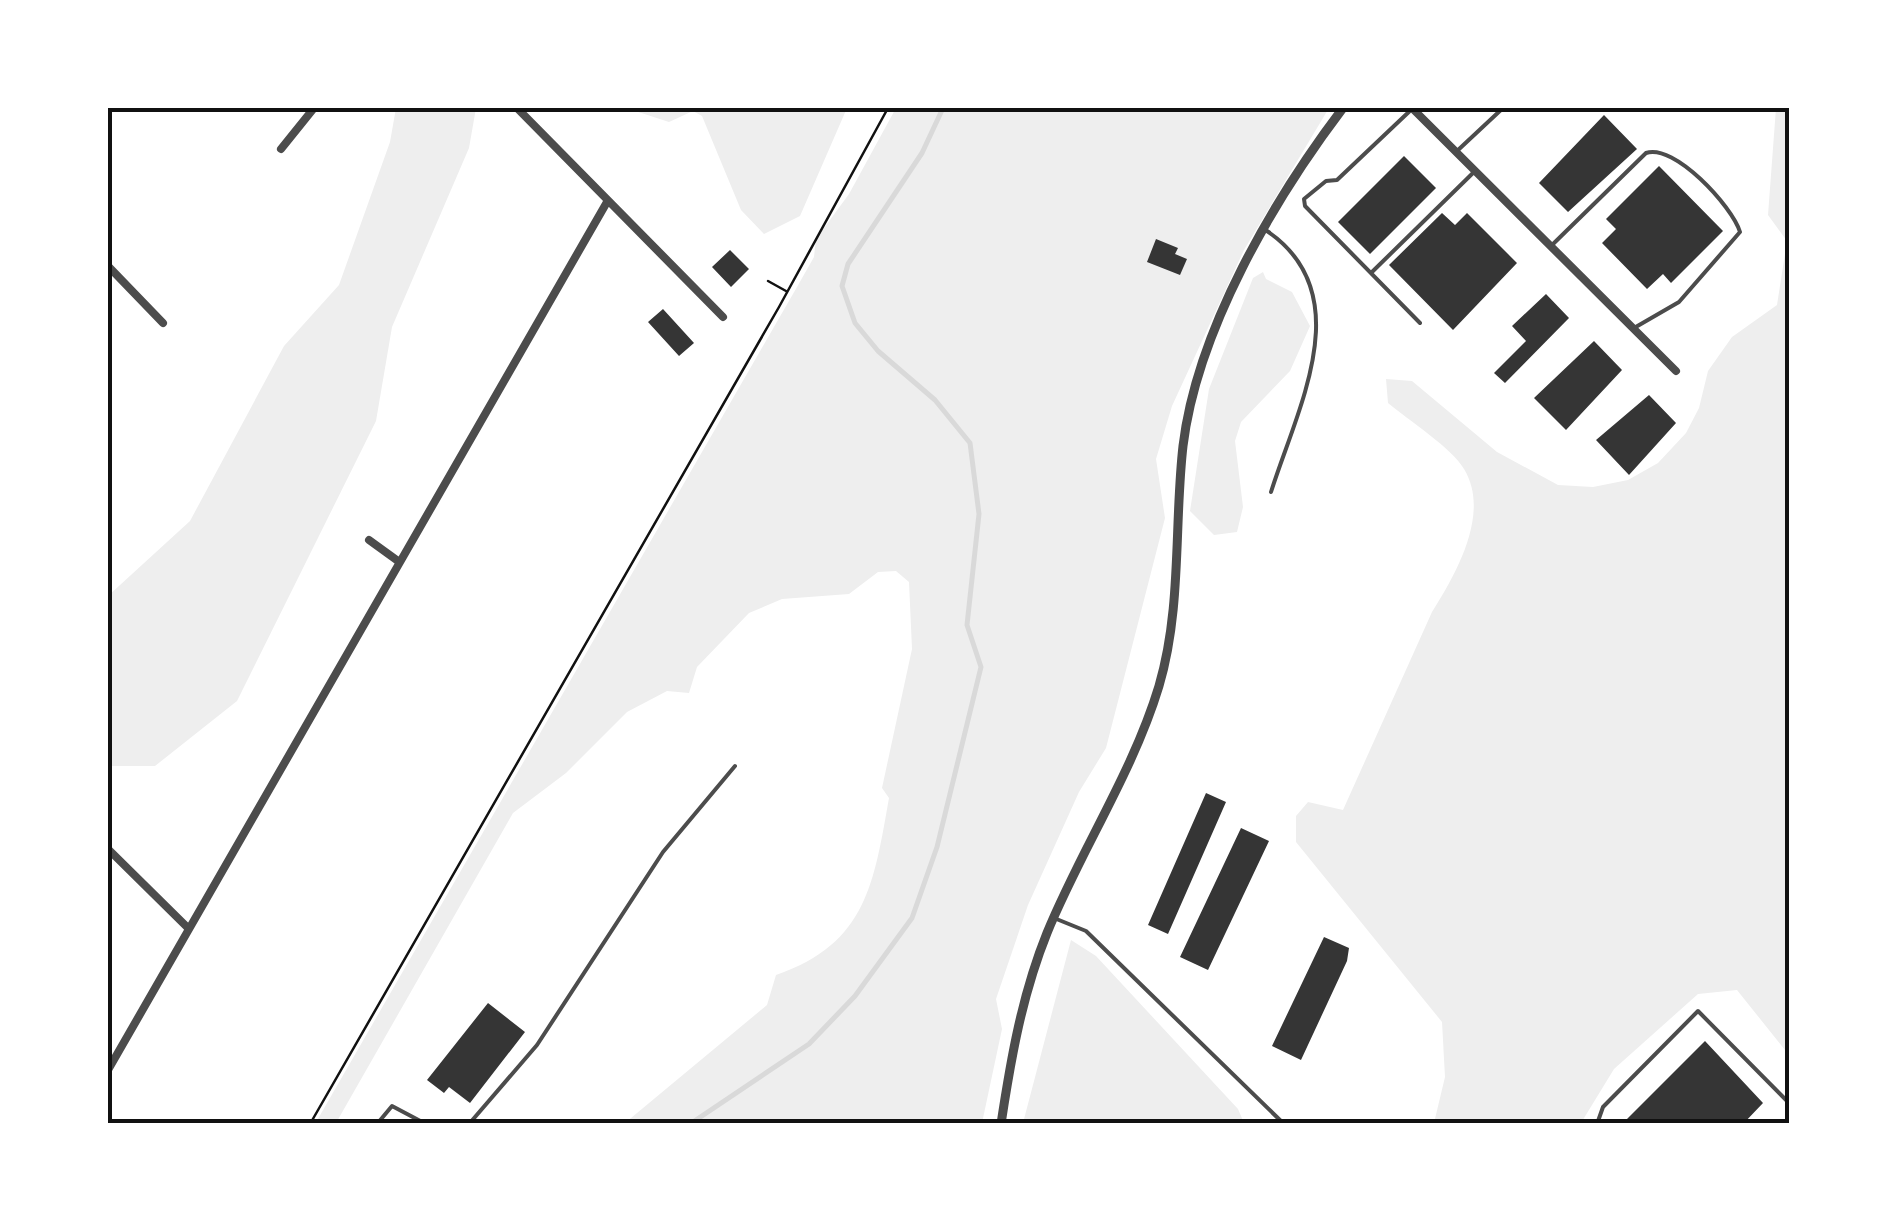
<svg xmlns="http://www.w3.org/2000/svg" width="1897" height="1231" viewBox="0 0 1897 1231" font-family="Literata,serif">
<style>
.green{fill:#eee}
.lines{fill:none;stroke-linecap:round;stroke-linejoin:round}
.stream{stroke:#d9d9d9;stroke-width:5}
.building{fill:#353535}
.path{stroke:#111;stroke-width:2.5}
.service{stroke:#4c4c4c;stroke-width:4}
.minor{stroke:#4c4c4c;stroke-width:8}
.tertiary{stroke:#4c4c4c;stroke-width:9}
.neatline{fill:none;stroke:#111;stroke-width:4}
</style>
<rect width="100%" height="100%" fill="#fff"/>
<path class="green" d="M396,108H476L469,148L392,327L376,421L237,701L155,766H108V596L190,521L284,346L339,285L390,142Z
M626,108H847L800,216L764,234L741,210L702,116L693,111L669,122Z
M896,108H1329L1244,250L1172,406L1156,459L1165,518L1106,748L1079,792L1028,905L996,999L1002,1029L982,1123H625L767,1005L776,975C867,944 874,882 889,798L882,788L912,649L909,582L896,571L878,572L849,594L782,599L749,613L697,667L689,693L667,691L627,712L566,773L513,813L336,1123L315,1124L797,287L814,257L816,239L849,194Z
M1776,108H1790L1789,1055L1737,990L1698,994L1614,1069L1581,1123H1434L1445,1077L1442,1022L1296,842V816L1308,802L1343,810L1432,612C1456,574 1491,513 1464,469C1452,448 1408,420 1388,403L1386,379L1412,381L1497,452L1558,485L1593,487L1628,480L1658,463L1686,433L1699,408L1708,371L1732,337L1777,305L1787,241L1768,215Z
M1263,272L1266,279L1292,292L1310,326L1290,371L1241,422L1235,441L1243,507L1237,532L1214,535L1190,511L1209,389L1253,278Z
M1071,940L1096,956L1238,1109L1244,1123H1023Z"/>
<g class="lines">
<path class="stream" d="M690,1124L809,1044L855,996L912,918L937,847L981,667L967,625L979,514L970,443L935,400L878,351L855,323L842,286L848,264L922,153L943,108"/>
</g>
<path class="building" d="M1604,115L1637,149L1568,212L1539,183Z
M1404,156L1436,188L1370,254L1338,222Z
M1659,166L1723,231L1671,283L1663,274L1647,289L1602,243L1616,229L1606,219Z
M1442,213L1455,225L1467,213L1517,263L1453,330L1389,265Z
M1156,239L1178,248L1175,254L1187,259L1180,275L1147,262Z
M730,250L749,269L731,287L712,267Z
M1546,294L1569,318L1505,383L1494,373L1526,341L1512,326Z
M663,309L694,343L679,356L648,322Z
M1594,341L1622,370L1566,430L1534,398Z
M1649,395L1676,423L1629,475L1596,440Z
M1206,793L1226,802L1168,934L1148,925Z
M1241,828L1269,841L1208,970L1180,957Z
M1324,937L1349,948L1347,961L1301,1060L1272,1046Z
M488,1003L525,1032L470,1103L449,1087L444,1093L427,1080Z
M1705,1041L1763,1103L1743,1124H1622Z"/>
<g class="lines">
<path class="path" d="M768,281L786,291
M310,1124L779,307L888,108"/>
<path class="service" d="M1413,108L1337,180L1326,181L1304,199L1305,206L1420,323
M1457,151L1503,108
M1267,231C1360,294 1297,409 1271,492
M1551,246L1646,153C1674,143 1732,206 1740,232L1679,302L1634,328
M1372,272L1476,170
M1054,918L1086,931L1284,1124
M377,1124L392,1106L426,1124
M469,1124L537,1045L663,852L735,766
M1597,1124L1603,1107L1698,1011L1790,1104"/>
<path class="minor" d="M517,108L723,317
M1412,108L1676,371
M281,149L314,108
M108,266L163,323
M369,540L398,561
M108,849L188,928
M108,1070L607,202"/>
<path class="tertiary" d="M1001,1124C1011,1058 1022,995 1047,933C1081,850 1133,772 1159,686C1182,608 1174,525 1183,446C1197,330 1274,199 1343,108"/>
</g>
<rect width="1897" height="1231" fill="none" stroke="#ffffff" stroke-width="220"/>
<rect x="110" y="110" width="1677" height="1011" class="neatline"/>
</svg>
